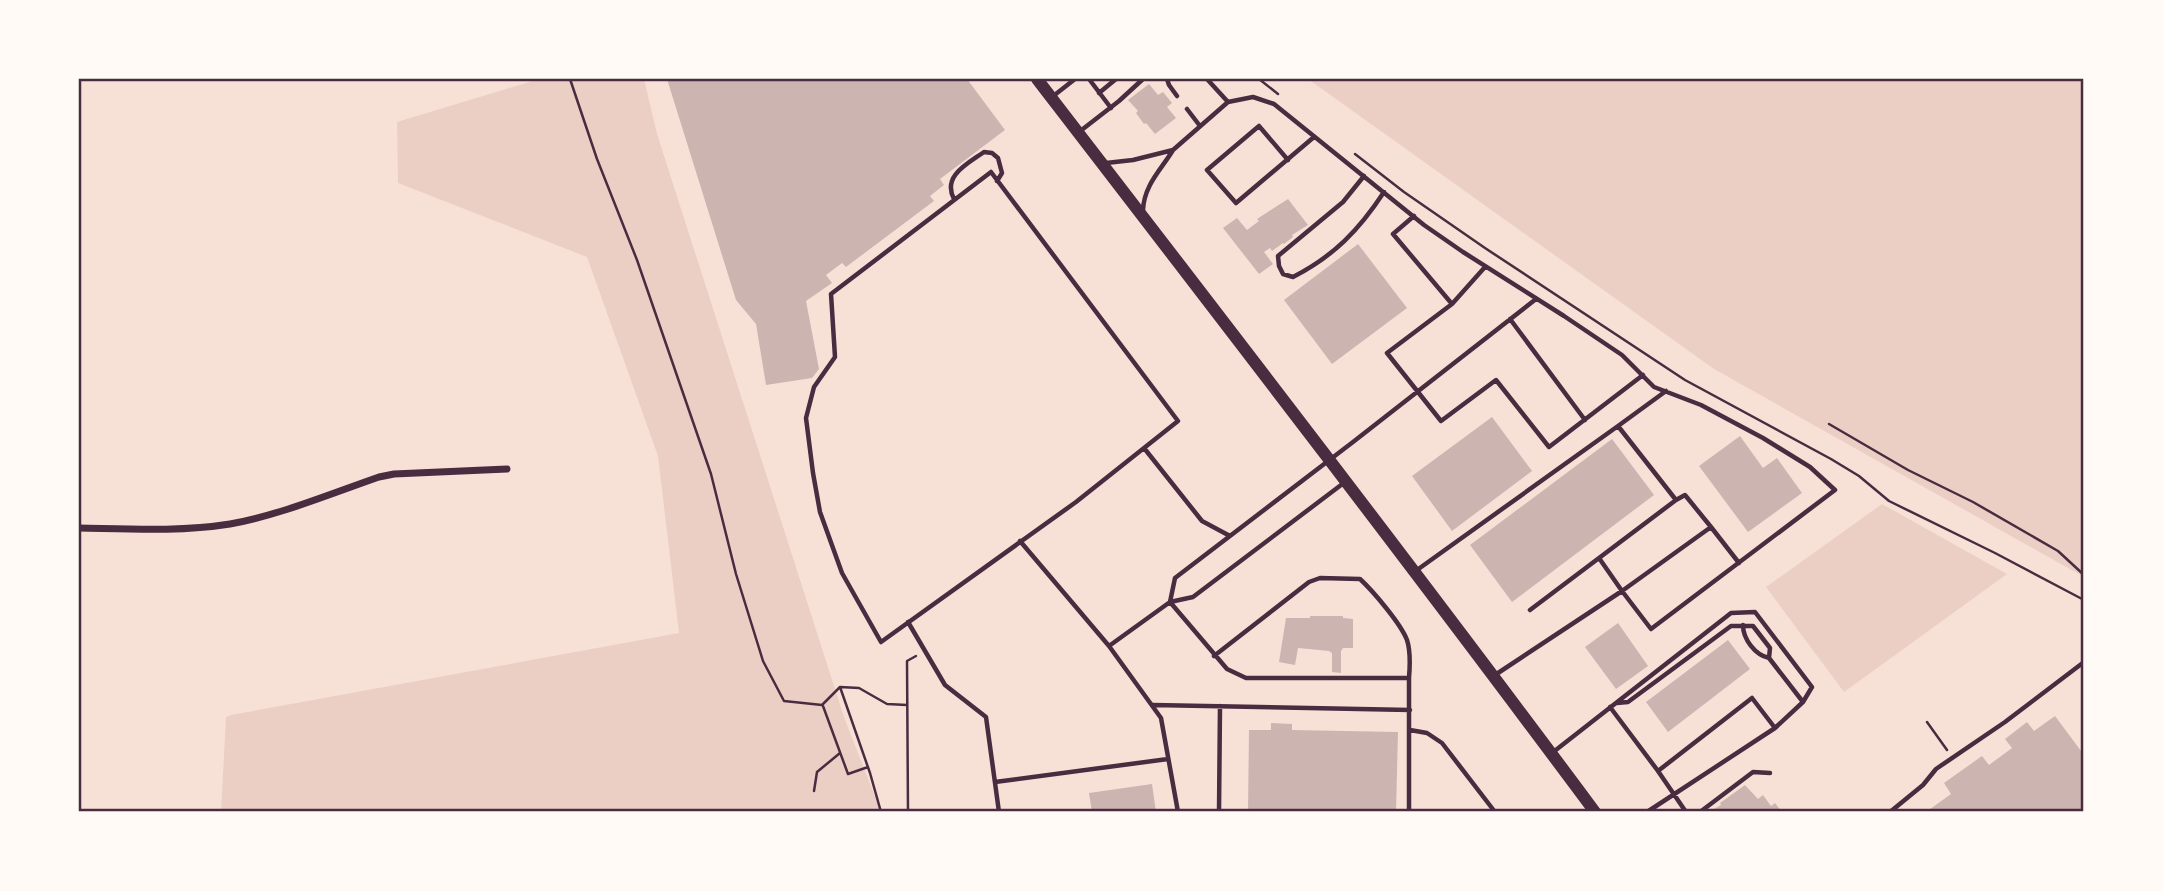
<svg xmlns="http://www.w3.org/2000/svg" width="2163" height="891" viewBox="0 0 2163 891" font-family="'PT Sans Narrow',sans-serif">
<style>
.green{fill:#ebcfc5}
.building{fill:#ccb4b1}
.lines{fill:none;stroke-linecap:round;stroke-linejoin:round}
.path{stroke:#4a2c40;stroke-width:2.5}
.service{stroke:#4a2c40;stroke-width:4.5}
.minor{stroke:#4a2c40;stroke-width:7}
.primary{stroke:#4a2c40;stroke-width:12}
.neatline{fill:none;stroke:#4a2c40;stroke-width:2.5}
</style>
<rect width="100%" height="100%" fill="#f7e1d7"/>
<path class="green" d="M539,79H644L657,134L844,717L881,812H221L226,717L231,715L679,633L658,456L587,257L398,183L397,122Z
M1308,79H2084V577L1714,369Z
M1882,504L2007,574L1844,692L1766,587Z"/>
<path class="building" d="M667,79H967L1005,130L940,179L944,185L930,196L934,201L846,267L842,263L826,275L832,283L806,301L819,369L812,378L766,385L756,324L736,300Z
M1149,84L1158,95L1163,92L1172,103L1167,107L1176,118L1155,134L1146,123L1144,124L1136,113L1138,111L1128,100Z
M1288,199L1308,225L1292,235L1293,237L1284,244L1283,243L1272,251L1270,248L1264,252L1273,264L1259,274L1223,228L1237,218L1247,230L1259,221L1257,219Z
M1358,244L1407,308L1332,364L1284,300Z
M1492,417L1532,471L1452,531L1412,476Z
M1740,436L1763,468L1777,458L1802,493L1748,532L1699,466Z
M1612,439L1654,495L1512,602L1470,545Z
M1310,616H1343V618L1353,619V648H1343L1341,651V673L1332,672V653L1329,651L1298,648L1295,665L1279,662L1286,618H1310Z
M1618,623L1648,666L1616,689L1585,647Z
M1728,640L1750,669L1668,732L1646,702Z
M2055,716L2084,755V812H1926L1951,794L1944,783L1982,756L1989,765L2012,748L2005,739L2027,722L2034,731Z
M1271,723L1292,724V730L1398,732L1396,812H1248L1249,730H1271Z
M1152,784L1156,812H1092L1089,793Z
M1745,785L1758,799L1763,795L1771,806L1775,803L1782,812H1717L1714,809L1721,805L1720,803Z"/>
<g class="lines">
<path class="path" d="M570,79L597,159L637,260L711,474L736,574L763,661L784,701L822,705L840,687L870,773L881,812
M1259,79L1278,94
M1355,154L1404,192L1485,248L1685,380L1831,459L1859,476L1889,501L1995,553L2084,600
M1829,424L1908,470L1973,502L2058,551L2084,575
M840,687L859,688L887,704L907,705
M823,706L848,774L868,767
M1927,722L1947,750
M814,791L817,772L840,753
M908,812L907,661L916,656"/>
<path class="service" d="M1089,79L1111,108
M1167,79L1169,85L1177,96
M1099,93L1116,79
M1052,97L1075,79
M1228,102L1253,97L1274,104L1424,225L1463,252L1564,316L1622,355L1654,387L1701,405L1763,438L1810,467L1835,490L1651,629L1622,591L1495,675
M1187,109L1200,126
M1079,132L1119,101L1143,79
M1173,150L1228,102L1207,79
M1288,160L1259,126L1207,170L1236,203L1314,137
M1106,163L1133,160L1173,150C1161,170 1144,185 1143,210
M991,172L1178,421L1076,502L881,642L842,573L820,512L813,473L806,418L814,387L835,357L831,294Z
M1364,176L1343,202L1278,256L1279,266L1283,274L1293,277C1334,256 1359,230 1384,192
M954,199C942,176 967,164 984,152L992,153L998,158L1002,173L997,181
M1414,216L1393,234L1452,304L1387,353L1441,421L1496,380L1549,447L1643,375
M1452,304L1485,267
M1510,319L1585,420
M1618,426L1666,391
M1144,448L1202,521L1230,536
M1711,527L1739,563
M1020,541L1109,646L1161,718L1178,812
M1417,570L1618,426L1676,500
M1170,602L1227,669L1246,678H1409C1410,666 1411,652 1407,640C1401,624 1373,591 1360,579L1320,578L1309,582L1214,656
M1170,602L1175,578L1353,442L1536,299
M1530,610L1676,500L1685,495L1711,527L1622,591L1599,558
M908,622L945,685L986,717L999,812
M1743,625C1743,639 1755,655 1769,658
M1109,646L1170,602L1193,597L1345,482
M1617,703L1628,702L1731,626H1753L1770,648L1769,658L1803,702
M1153,705L1410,710
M1610,707L1658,771L1686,812
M1410,730L1427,733L1442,743L1495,812
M1552,753L1731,613L1755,612L1812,687L1803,702L1775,728L1647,812
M1658,771L1752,698L1775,728
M995,782L1168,759
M1219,812L1220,706
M1409,812V678
M1700,812L1753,772L1770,773
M1890,812L1923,785L1936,769L2005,722L2084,662"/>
<path class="minor" d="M79,528C129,529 180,532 230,524C280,515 330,494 379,477L394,474L507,469"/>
<path class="primary" d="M1037,79C1224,322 1412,566 1595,812"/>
</g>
<rect width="2163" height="891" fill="none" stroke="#fffaf5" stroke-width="161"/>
<rect x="80" y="80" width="2002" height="730" class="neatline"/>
</svg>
